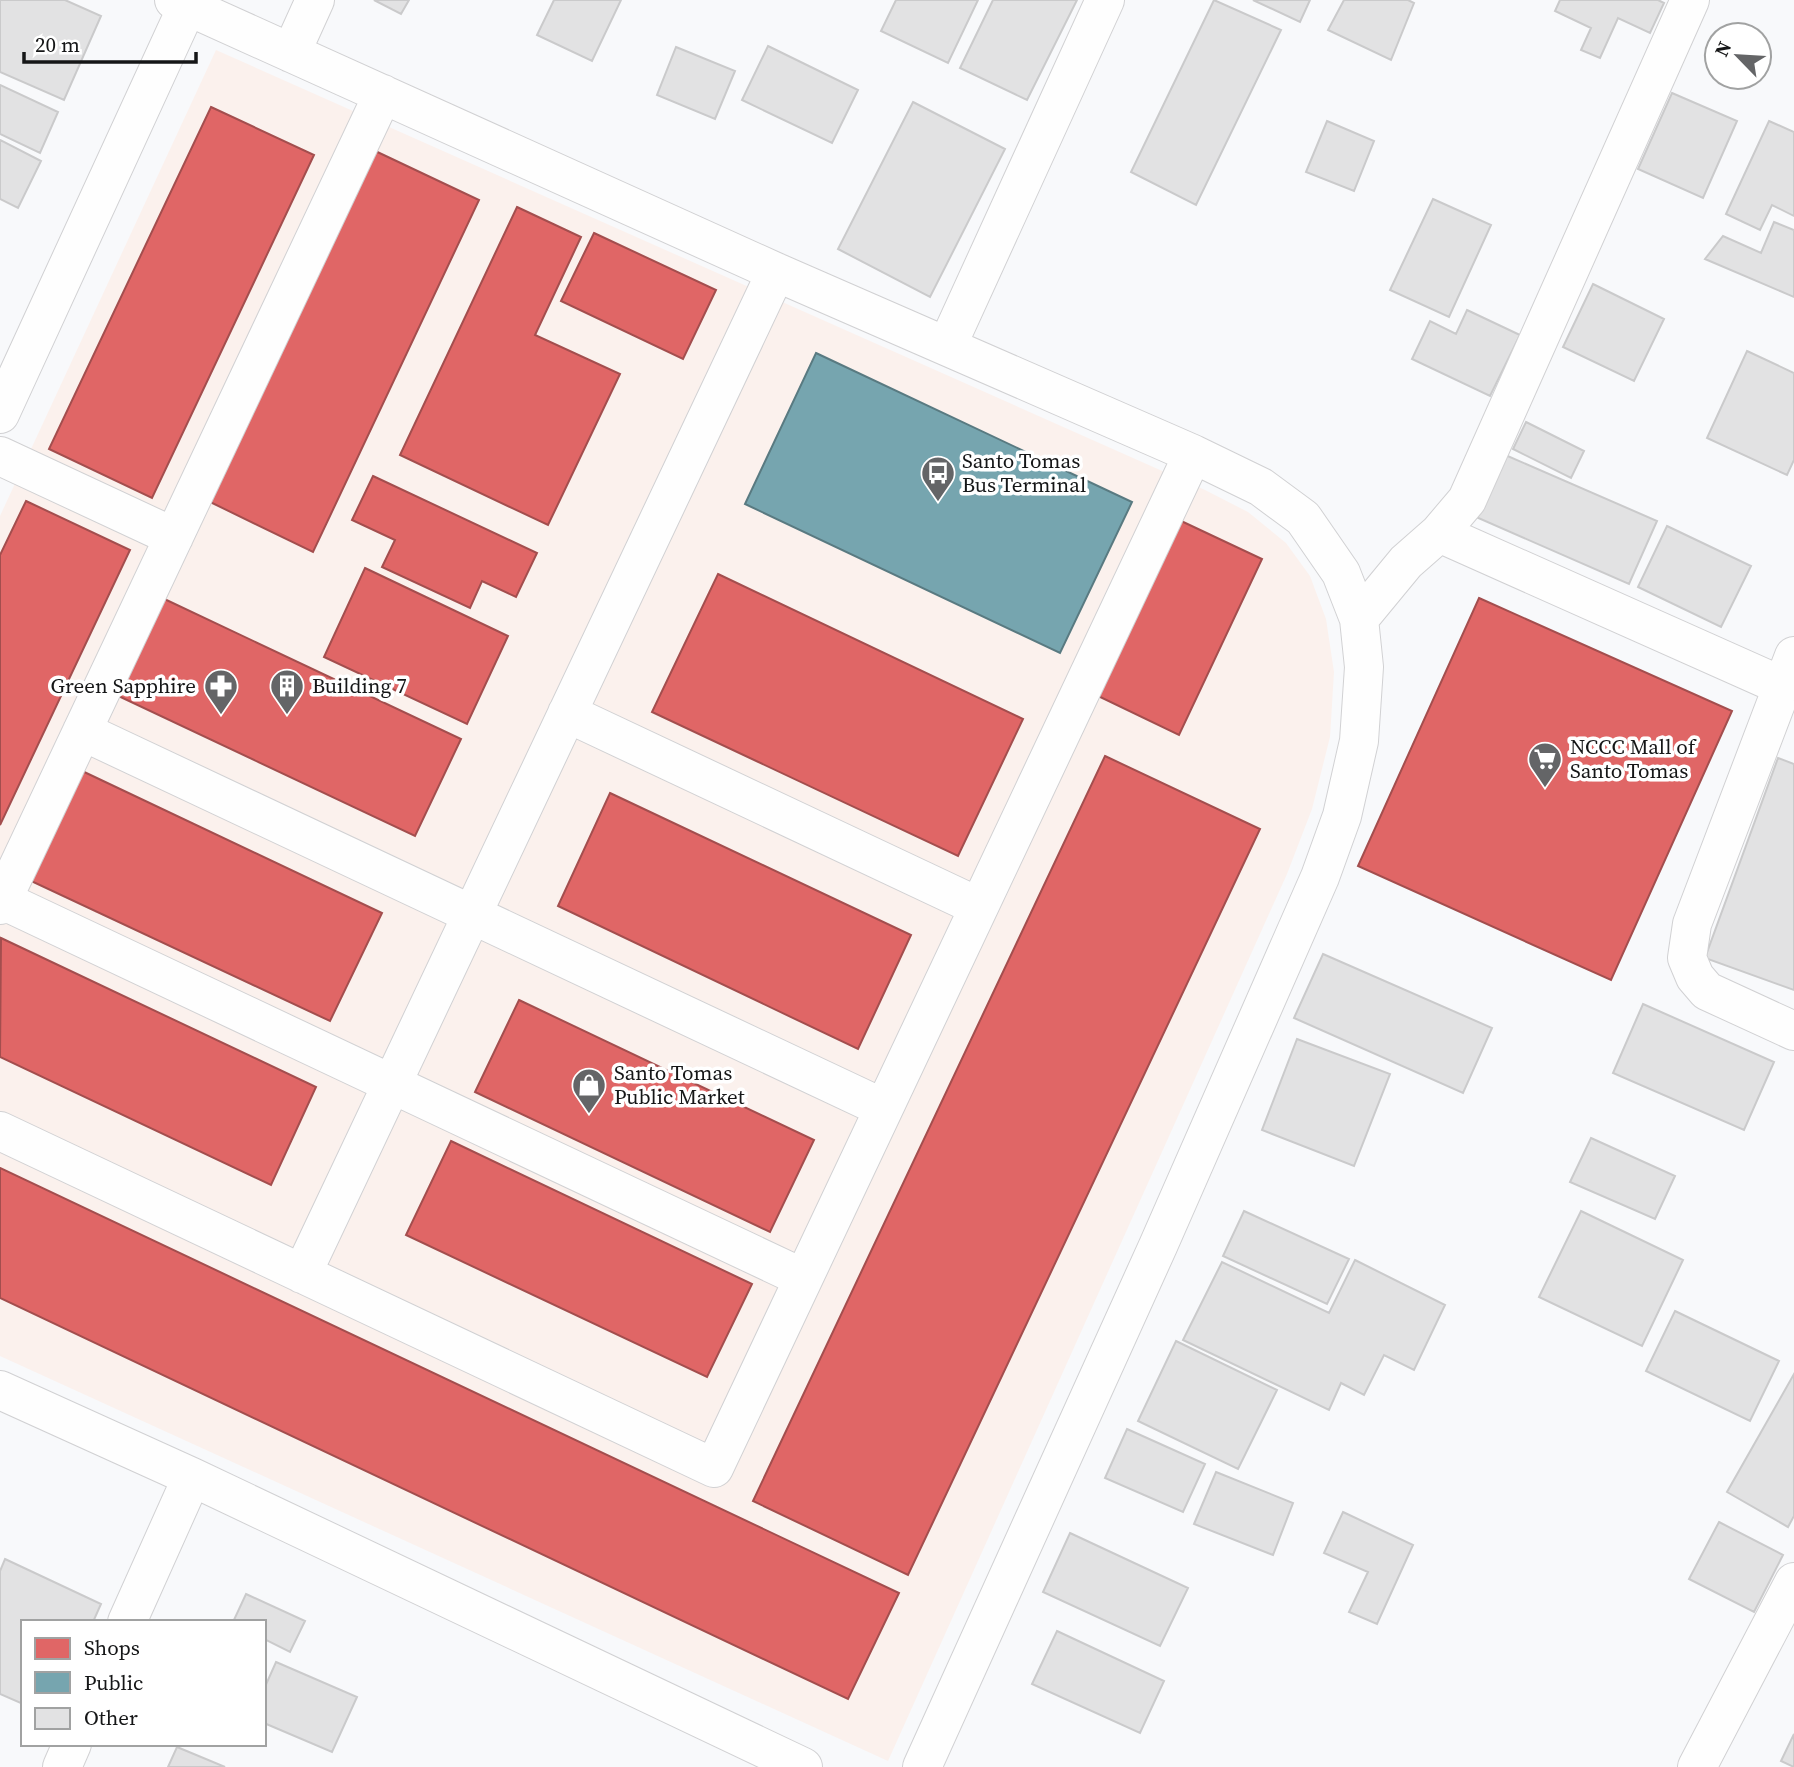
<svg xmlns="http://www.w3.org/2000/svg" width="1794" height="1767" viewBox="0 0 1794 1767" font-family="'Source Serif 4',serif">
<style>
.commercial{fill:#fbf1ed}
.shops{fill:#e06666;stroke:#a34e4e;stroke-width:2}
.public{fill:#76a5af;stroke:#597a81;stroke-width:2}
.building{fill:#e2e2e3;stroke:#cacacb;stroke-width:2}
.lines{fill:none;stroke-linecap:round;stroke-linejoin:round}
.minor-casing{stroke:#d1d1d3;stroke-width:40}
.minor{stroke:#fefefe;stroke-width:38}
.labels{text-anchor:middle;stroke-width:7;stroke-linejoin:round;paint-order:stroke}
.poi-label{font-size:21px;fill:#151617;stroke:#fff;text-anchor:start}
</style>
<rect width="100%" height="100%" fill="#f8f9fb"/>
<path class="commercial" d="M216,50L1205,490L1248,512L1286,543L1310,576L1326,619L1334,672L1330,737L1312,809L1287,874L888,1761L0,1356V516Z"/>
<path class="shops" d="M211,107L314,155L152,498L49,449Z
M371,149L479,200L313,552L206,500Z
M517,207L581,237L535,335L620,374L548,525L400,455Z
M594,233L716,290L683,359L561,301Z
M373,476L537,553L516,597L482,581L470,608L382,567L395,540L352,520Z
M26,501L130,550L0,825V555Z
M1179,520L1262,559L1179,735L1096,695Z
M365,568L508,636L467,724L324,657Z
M718,574L1023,719L958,856L652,712Z
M158,596L461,739L415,836L112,693Z
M1479,598L1732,711L1611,980L1358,866Z
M1105,756L1260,829L908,1575L753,1501Z
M80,770L382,913L330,1021L29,880Z
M610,793L911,935L858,1049L558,906Z
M1,938L316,1087L271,1185L0,1057Z
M519,1000L814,1140L770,1232L475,1092Z
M451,1141L752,1284L707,1377L406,1235Z
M0,1168L899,1593L848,1699L0,1298Z"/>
<path class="public" d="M816,353L1132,502L1060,653L745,504Z"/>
<path class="building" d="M0,0H65L101,16L64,100L0,72Z
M374,0H409L401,14Z
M554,0H621L592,61L537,35Z
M896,0H978L948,63L881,31Z
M993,0H1077L1027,100L960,68Z
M1214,0L1281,30L1196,205L1131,172Z
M1253,0H1310L1300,22Z
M1344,0H1408L1414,3L1391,60L1328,30Z
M1560,0H1658L1664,3L1650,33L1618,18L1600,58L1581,50L1591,28L1555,11Z
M768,46L858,90L832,143L742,100Z
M676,47L735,71L715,119L657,95Z
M0,85L58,112L40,153L0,134Z
M1672,93L1737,121L1703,198L1638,169Z
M913,102L1005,149L930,297L838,249Z
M1327,121L1374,141L1354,191L1306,172Z
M1769,121L1794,132V216L1772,205L1760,230L1726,214Z
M0,140L41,161L18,208L0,199Z
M1433,199L1491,225L1449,317L1390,290Z
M1774,222L1794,230V297L1705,259L1723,236L1761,253Z
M1593,284L1664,319L1634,381L1563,347Z
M1467,310L1520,335L1490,396L1412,359L1430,321L1456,334Z
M1747,351L1794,373V460L1787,475L1707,438Z
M1526,422L1584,451L1571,478L1513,449Z
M1503,454L1657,521L1629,584L1476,517Z
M1667,526L1751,566L1721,627L1638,587Z
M1778,758L1794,764V990L1705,958Z
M1323,954L1492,1028L1463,1093L1294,1018Z
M1643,1004L1774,1062L1744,1130L1613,1073Z
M1297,1039L1390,1074L1354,1166L1262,1130Z
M1591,1138L1675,1176L1655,1219L1570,1182Z
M1244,1211L1349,1259L1327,1304L1223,1256Z
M1581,1211L1683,1260L1642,1346L1539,1297Z
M1355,1260L1445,1305L1414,1370L1384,1355L1364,1395L1341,1383L1329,1410L1183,1340L1222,1262L1329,1313Z
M1675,1311L1779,1361L1750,1421L1646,1371Z
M1176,1341L1277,1390L1238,1469L1138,1421Z
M1794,1374V1516L1788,1527L1727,1492Z
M1127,1429L1205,1464L1183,1512L1105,1478Z
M1216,1472L1293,1503L1273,1555L1194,1524Z
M1343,1512L1413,1545L1377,1624L1349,1612L1368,1572L1324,1553Z
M1719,1522L1783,1555L1754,1612L1689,1579Z
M1070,1533L1188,1588L1160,1646L1043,1592Z
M5,1559L101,1604L93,1622H23V1704L0,1694V1571Z
M246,1594L305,1621L290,1652L264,1639V1622H233Z
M1057,1631L1164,1681L1140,1733L1032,1684Z
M276,1662L357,1697L332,1752L264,1723V1689Z
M1794,1734V1767L1781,1761Z
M177,1747L225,1767H168Z"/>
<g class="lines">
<g class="minor-casing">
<path id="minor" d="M174,0L776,272L1193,454L1261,487L1303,518L1341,573L1359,619L1364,667L1359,741L1342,816L1320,877L1158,1246L922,1767
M291,53L315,0
M947,346L1105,0
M0,414L187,7
M0,456L174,537
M1439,533L1782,686
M1359,619L1406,562L1439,533L1467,500L1690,0
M1794,656L1692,924L1687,958L1695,977L1707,991L1794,1031
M567,713L979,907
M82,731L883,1108
M0,899L803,1278
M0,905L383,94
M0,1131L714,1468L1193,454
M302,1274L776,272
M0,1390L192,1477L803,1767
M127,1622L192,1477
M62,1767L72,1744
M1697,1767L1794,1582"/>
</g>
<use href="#minor" class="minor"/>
</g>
<defs>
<g id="bus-pin" transform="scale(1.75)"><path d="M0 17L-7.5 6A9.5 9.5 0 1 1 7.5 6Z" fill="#646567" stroke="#fff"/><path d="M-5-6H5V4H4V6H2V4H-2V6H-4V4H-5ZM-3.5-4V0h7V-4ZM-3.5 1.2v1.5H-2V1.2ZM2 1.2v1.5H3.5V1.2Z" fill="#fff"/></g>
<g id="pharmacy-pin" transform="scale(1.75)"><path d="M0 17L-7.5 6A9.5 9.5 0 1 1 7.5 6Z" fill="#646567" stroke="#fff"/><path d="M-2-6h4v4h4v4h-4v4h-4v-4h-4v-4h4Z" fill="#fff"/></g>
<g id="building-pin" transform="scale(1.75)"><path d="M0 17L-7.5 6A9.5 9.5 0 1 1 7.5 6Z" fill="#646567" stroke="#fff"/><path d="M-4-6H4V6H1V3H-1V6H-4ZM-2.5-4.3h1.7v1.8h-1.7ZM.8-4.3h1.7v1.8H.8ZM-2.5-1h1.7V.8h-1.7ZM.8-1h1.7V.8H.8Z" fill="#fff"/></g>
<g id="supermarket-pin" transform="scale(1.75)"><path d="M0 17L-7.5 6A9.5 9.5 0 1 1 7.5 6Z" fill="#646567" stroke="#fff"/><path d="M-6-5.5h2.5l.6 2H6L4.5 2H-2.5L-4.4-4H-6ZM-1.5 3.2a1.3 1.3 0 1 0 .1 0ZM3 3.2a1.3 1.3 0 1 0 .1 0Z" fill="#fff"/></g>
<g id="shop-pin" transform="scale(1.75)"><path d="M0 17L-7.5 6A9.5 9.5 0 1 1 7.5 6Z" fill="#646567" stroke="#fff"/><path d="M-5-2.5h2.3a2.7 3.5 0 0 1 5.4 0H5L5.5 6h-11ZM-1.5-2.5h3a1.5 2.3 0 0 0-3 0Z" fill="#fff"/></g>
</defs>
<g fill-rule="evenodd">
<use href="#bus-pin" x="938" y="473"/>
<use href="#pharmacy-pin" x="221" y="686"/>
<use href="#building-pin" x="287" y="686"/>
<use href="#supermarket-pin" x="1545" y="759"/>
<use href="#shop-pin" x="589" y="1085"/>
</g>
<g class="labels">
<g class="poi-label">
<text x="962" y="468">Santo Tomas<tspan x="962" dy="24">Bus Terminal</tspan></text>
<text x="196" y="693" text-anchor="end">Green Sapphire</text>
<text x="312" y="693">Building 7</text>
<text x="1570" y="754">NCCC Mall of<tspan x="1570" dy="24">Santo Tomas</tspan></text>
<text x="614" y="1080">Santo Tomas<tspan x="614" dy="24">Public Market</tspan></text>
</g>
</g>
<rect x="21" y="1620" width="245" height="126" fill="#ffffff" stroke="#a1a2a2" stroke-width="2"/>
<rect x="35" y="1638" width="35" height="21" fill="#e06666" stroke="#a1a2a2" stroke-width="2"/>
<text x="84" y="1655" font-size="21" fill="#151617">Shops</text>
<rect x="35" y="1672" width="35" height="21" fill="#76a5af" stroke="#a1a2a2" stroke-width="2"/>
<text x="84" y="1690" font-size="21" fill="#151617">Public</text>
<rect x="35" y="1708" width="35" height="21" fill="#e2e2e3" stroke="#a1a2a2" stroke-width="2"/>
<text x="84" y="1725" font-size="21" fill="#151617">Other</text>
<g transform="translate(1738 56) rotate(295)"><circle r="33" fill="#ffffff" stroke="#a1a2a2" stroke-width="2"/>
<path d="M0-5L12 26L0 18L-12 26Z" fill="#646567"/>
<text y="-10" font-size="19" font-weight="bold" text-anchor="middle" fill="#151617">N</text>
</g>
<path d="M24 52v10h172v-10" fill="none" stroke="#151617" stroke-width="3.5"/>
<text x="35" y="52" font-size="21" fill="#151617" stroke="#ffffff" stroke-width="5" paint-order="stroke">20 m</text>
</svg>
